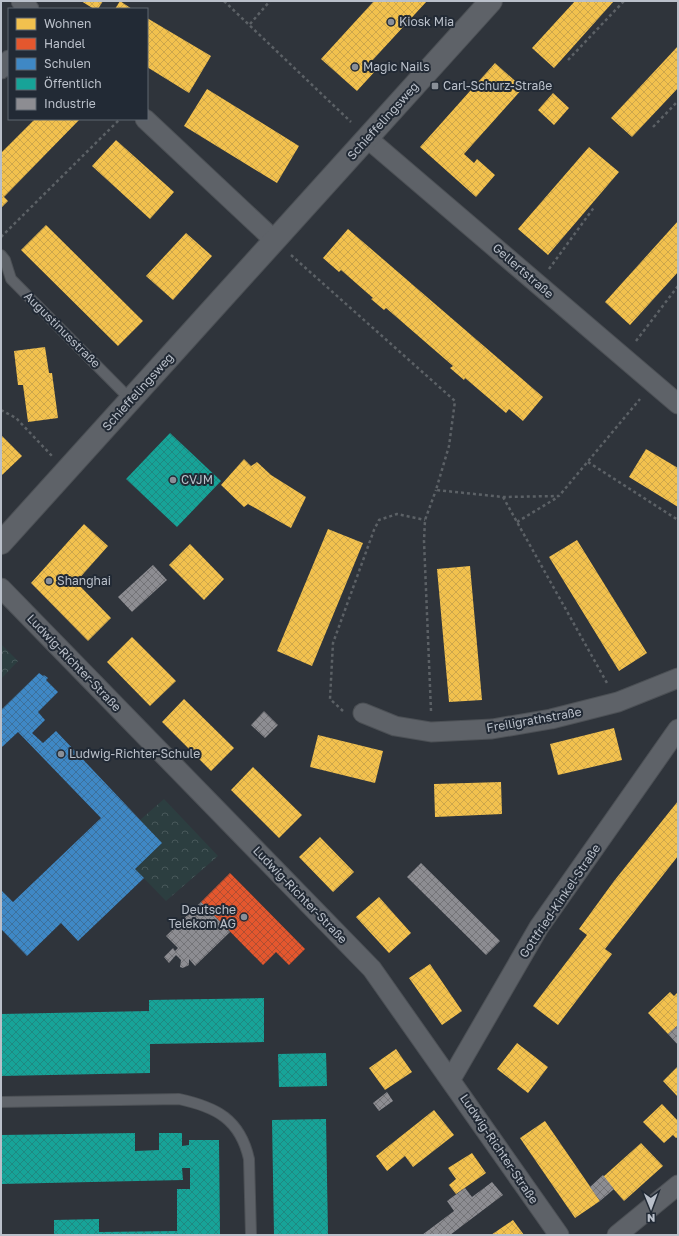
<svg xmlns="http://www.w3.org/2000/svg" width="679" height="1236" viewBox="0 0 679 1236" font-family="'Golos Text',sans-serif">
<style>
.forest{fill:url(#forest-crowns)}
.homes{fill:url(#homes-cross-hatch)}
.shops{fill:url(#shops-cross-hatch)}
.schools{fill:url(#schools-cross-hatch)}
.public{fill:url(#public-cross-hatch)}
.industry{fill:url(#industry-cross-hatch)}
.lines{fill:none;stroke-linecap:round;stroke-linejoin:round}
.service-casing{stroke:#4c5055;stroke-width:12}
.minor-casing{stroke:#4c5055;stroke-width:21}
.tertiary-casing{stroke:#4c5055;stroke-width:24}
.path{stroke:#5c6166;stroke-width:2.5;stroke-dasharray:3 3;stroke-linecap:butt}
.service{stroke:#5e6268;stroke-width:10}
.minor{stroke:#5e6268;stroke-width:19}
.tertiary{stroke:#5e6268;stroke-width:22}
.poi-dot{fill:#898f98;stroke:#222a35;stroke-width:1.5}
.labels{text-anchor:middle;stroke-width:4;stroke-linejoin:round;paint-order:stroke}
.poi-label{font-size:12px;fill:#bac0ca;stroke:#222a35;text-anchor:start}
.street-label{font-size:12px;fill:#bac0ca;stroke:#222a35}
</style>
<defs>
<pattern id="forest-crowns" width="20" height="18" patternUnits="userSpaceOnUse"><rect width="20" height="18" fill="#2c3e40"/><path d="M2 6a3 3 0 1 1 6 0M12 15a3 3 0 1 1 6 0" fill="none" stroke="#48585a"/></pattern>
<pattern id="homes-cross-hatch" width="8" height="8" patternUnits="userSpaceOnUse"><rect width="8" height="8" fill="#f2c14e"/><path d="M0 0l8 8M0 8l8-8" fill="none" stroke="#cda64b"/></pattern>
<pattern id="shops-cross-hatch" width="8" height="8" patternUnits="userSpaceOnUse"><rect width="8" height="8" fill="#e4572e"/><path d="M0 0l8 8M0 8l8-8" fill="none" stroke="#b04e32"/></pattern>
<pattern id="schools-cross-hatch" width="8" height="8" patternUnits="userSpaceOnUse"><rect width="8" height="8" fill="#3f88c5"/><path d="M0 0l8 8M0 8l8-8" fill="none" stroke="#3d719c"/></pattern>
<pattern id="public-cross-hatch" width="8" height="8" patternUnits="userSpaceOnUse"><rect width="8" height="8" fill="#17a398"/><path d="M0 0l8 8M0 8l8-8" fill="none" stroke="#1f8981"/></pattern>
<pattern id="industry-cross-hatch" width="8" height="8" patternUnits="userSpaceOnUse"><rect width="8" height="8" fill="#8d8d92"/><path d="M0 0l8 8M0 8l8-8" fill="none" stroke="#747478"/></pattern>
</defs>
<rect width="100%" height="100%" fill="#2f343b"/>
<path class="forest" d="M1,644L18,661L1,679Z
M164,799L218,856L166,901L135,869L162,843L140,820Z"/>
<path class="homes" d="M81,1H103L98,9H94Z
M120,1L132,9H115Z
M374,1H427L370,63L377,69L357,91L321,59Z
M575,1H614L554,68L532,48Z
M147,18L211,56L189,93L147,67Z
M678,46V88L632,137L611,118Z
M495,63L523,88L464,154L474,163L477,159L495,175L476,197L420,147Z
M207,89L299,146L277,183L184,126Z
M553,93L569,108L554,125L538,110Z
M35,119H80L4,197L8,201L1,208V153Z
M116,140L174,192L150,219L92,166Z
M589,147L619,172L548,255L518,229Z
M678,221V272L630,325L605,302Z
M46,225L143,321L118,346L21,250Z
M348,229L543,397L523,421L509,409L506,413L465,378L464,380L450,368L453,366L386,308L384,310L371,299L373,298L341,270L339,272L323,258Z
M186,233L212,256L173,300L146,276Z
M45,347L49,373H52L58,418L28,422L23,385H18L14,351Z
M1,435L22,456L1,476Z
M646,449L678,468V507L629,477Z
M244,459L251,466L257,462L271,475L306,497L291,528L248,504L244,507L221,485Z
M84,524L108,546L76,582L111,618L88,641L31,583Z
M328,529L363,543L312,666L277,651Z
M577,540L647,653L619,671L549,557Z
M190,544L224,579L204,600L169,565Z
M470,566L482,700L449,702L437,569Z
M132,637L176,681L150,706L107,662Z
M184,699L234,748L211,771L162,722Z
M614,728L622,760L558,775L550,744Z
M318,735L383,751L375,783L310,767Z
M253,767L302,815L279,838L231,790Z
M501,782L502,814L435,817L434,784Z
M678,801V856L605,949L612,954L558,1025L533,1006L587,935L579,929L614,881Z
M320,837L354,872L333,892L299,857Z
M379,897L411,933L389,953L356,917Z
M430,964L462,1011L442,1025L409,978Z
M670,992L674,996L678,992V1025L668,1034L648,1013Z
M517,1043L548,1067L528,1093L497,1069Z
M396,1049L412,1072L385,1090L369,1068Z
M678,1066V1097L663,1081Z
M662,1104L678,1121V1137L676,1138L673,1135L664,1143L643,1122Z
M434,1110L454,1135L413,1167L405,1156L387,1171L376,1156Z
M545,1121L600,1201L575,1218L520,1138Z
M641,1143L663,1166L624,1201L603,1177Z
M472,1153L486,1173L456,1194L449,1185L456,1179L448,1168Z
M513,1220L524,1235H491Z"/>
<path class="shops" d="M230,873L305,949L289,965L276,952L263,965L201,902Z"/>
<path class="schools" d="M39,673L43,676L44,675L48,678L46,680L58,692L38,712L45,720L32,733L43,743L56,731L162,843L135,869L144,878L78,941L61,923L27,956L1,929V890L13,902L101,818L18,732L1,748V710Z"/>
<path class="public" d="M170,433L221,481L177,527L126,479Z
M264,998V1042L150,1044V1073L1,1076V1014L149,1011V1000Z
M326,1053L327,1086L279,1087L278,1054Z
M326,1119L328,1235H274L272,1120Z
M135,1133V1151L159,1150V1133H182V1146L189,1145V1140H219L220,1235H54V1220L99,1219V1232L177,1231V1189H190V1168H182L183,1180L1,1184V1135Z"/>
<path class="industry" d="M153,565L167,580L132,612L118,597Z
M264,711L278,725L265,738L251,725Z
M421,863L500,941L486,955L407,877Z
M201,902L230,932L195,966L189,959V965L183,968L180,967L181,960L176,955L169,963L164,957L173,948L175,951L178,948L166,936Z
M678,1025V1045L668,1034Z
M387,1092L393,1101L379,1111L373,1103Z
M603,1175L614,1189L600,1201L590,1187Z
M492,1182L503,1195L450,1235H422L454,1211L447,1201L465,1188L472,1197Z"/>
<g class="lines">
<g class="service-casing">
<path id="service" d="M1,255L5,260L11,279L131,400
M1,1102L179,1099C216,1107 240,1119 249,1159L251,1235"/>
</g>
<g class="minor-casing">
<path id="minor" d="M21,1L29,9
M1,69L9,60
M145,119L274,240
M367,138L678,404
M1,588L372,969L559,1235
M363,713L395,726L431,732L492,729L551,719L618,702L678,678
M451,1079L539,927L678,729
M617,1235L678,1185"/>
</g>
<g class="tertiary-casing">
<path id="tertiary" d="M1,543L491,1"/>
</g>
<path class="path" d="M224,1L351,122
M250,24L270,1
M568,60L624,1
M653,127L678,101
M1,237L120,119
M291,255L455,401L449,446L436,490L503,497L559,496L640,399
M549,269L595,206
M636,341L678,286
M1,410L16,418L52,456
M588,462L678,520
M503,497L607,683
M517,522L558,497
M343,711L330,699L333,643L374,530L379,520L397,514L425,520
M431,711L424,541L425,520L436,490"/>
<use href="#service" class="service"/>
<use href="#minor" class="minor"/>
<use href="#tertiary" class="tertiary"/>
</g>
<g class="poi-dot">
<circle cx="391" cy="22" r="4"/>
<circle cx="355" cy="67" r="4"/>
<rect x="431" y="82" width="8" height="8" rx="2"/>
<circle cx="173" cy="480" r="4"/>
<circle cx="49" cy="581" r="4"/>
<circle cx="61" cy="754" r="4"/>
<circle cx="244" cy="917" r="4"/>
</g>
<g class="labels">
<g class="poi-label">
<text x="399" y="26">Kiosk Mia</text>
<text x="363" y="71">Magic Nails</text>
<text x="443" y="90">Carl-Schurz-Straße</text>
<text x="181" y="484">CVJM</text>
<text x="57" y="585">Shanghai</text>
<text x="69" y="758">Ludwig-Richter-Schule</text>
<text x="236" y="914" text-anchor="end">Deutsche<tspan x="236" dy="14">Telekom AG</tspan></text>
</g>
<g class="street-label">
<text transform="translate(383 121) rotate(-48)" y="4">Schieffelingsweg</text>
<text transform="translate(523 271) rotate(41)" y="4">Gellertstraße</text>
<text transform="translate(62 330) rotate(45)" y="4">Augustinusstraße</text>
<text transform="translate(138 392) rotate(-48)" y="4">Schieffelingsweg</text>
<text transform="translate(74 663) rotate(46)" y="4">Ludwig-Richter-Straße</text>
<text transform="translate(534 720) rotate(-10)" y="4">Freiligrathstraße</text>
<text transform="translate(300 895) rotate(46)" y="4">Ludwig-Richter-Straße</text>
<text transform="translate(560 901) rotate(-56)" y="4">Gottfried-Kinkel-Straße</text>
<text transform="translate(499 1149) rotate(56)" y="4">Ludwig-Richter-Straße</text>
</g>
</g>
<rect width="679" height="1236" fill="none" stroke="#bac0ca" stroke-width="4"/>
<rect x="8" y="8" width="140" height="112" fill="#222a35" stroke="#5f6671"/>
<rect x="16" y="18" width="20" height="12" fill="#f2c14e" stroke="#5f6671"/>
<text x="44" y="28" font-size="12" fill="#bac0ca">Wohnen</text>
<rect x="16" y="38" width="20" height="12" fill="#e4572e" stroke="#5f6671"/>
<text x="44" y="48" font-size="12" fill="#bac0ca">Handel</text>
<rect x="16" y="58" width="20" height="12" fill="#3f88c5" stroke="#5f6671"/>
<text x="44" y="68" font-size="12" fill="#bac0ca">Schulen</text>
<rect x="16" y="78" width="20" height="12" fill="#17a398" stroke="#5f6671"/>
<text x="44" y="88" font-size="12" fill="#bac0ca">Öffentlich</text>
<rect x="16" y="98" width="20" height="12" fill="#8d8d92" stroke="#5f6671"/>
<text x="44" y="108" font-size="12" fill="#bac0ca">Industrie</text>
<g transform="translate(651 1208) rotate(179)" stroke="#222a35" stroke-width="3" paint-order="stroke">
<path d="M0-3L7 15L0 10L-7 15Z" fill="#bac0ca"/>
<text y="-6" font-size="11" font-weight="bold" text-anchor="middle" fill="#bac0ca">N</text>
</g>
</svg>
